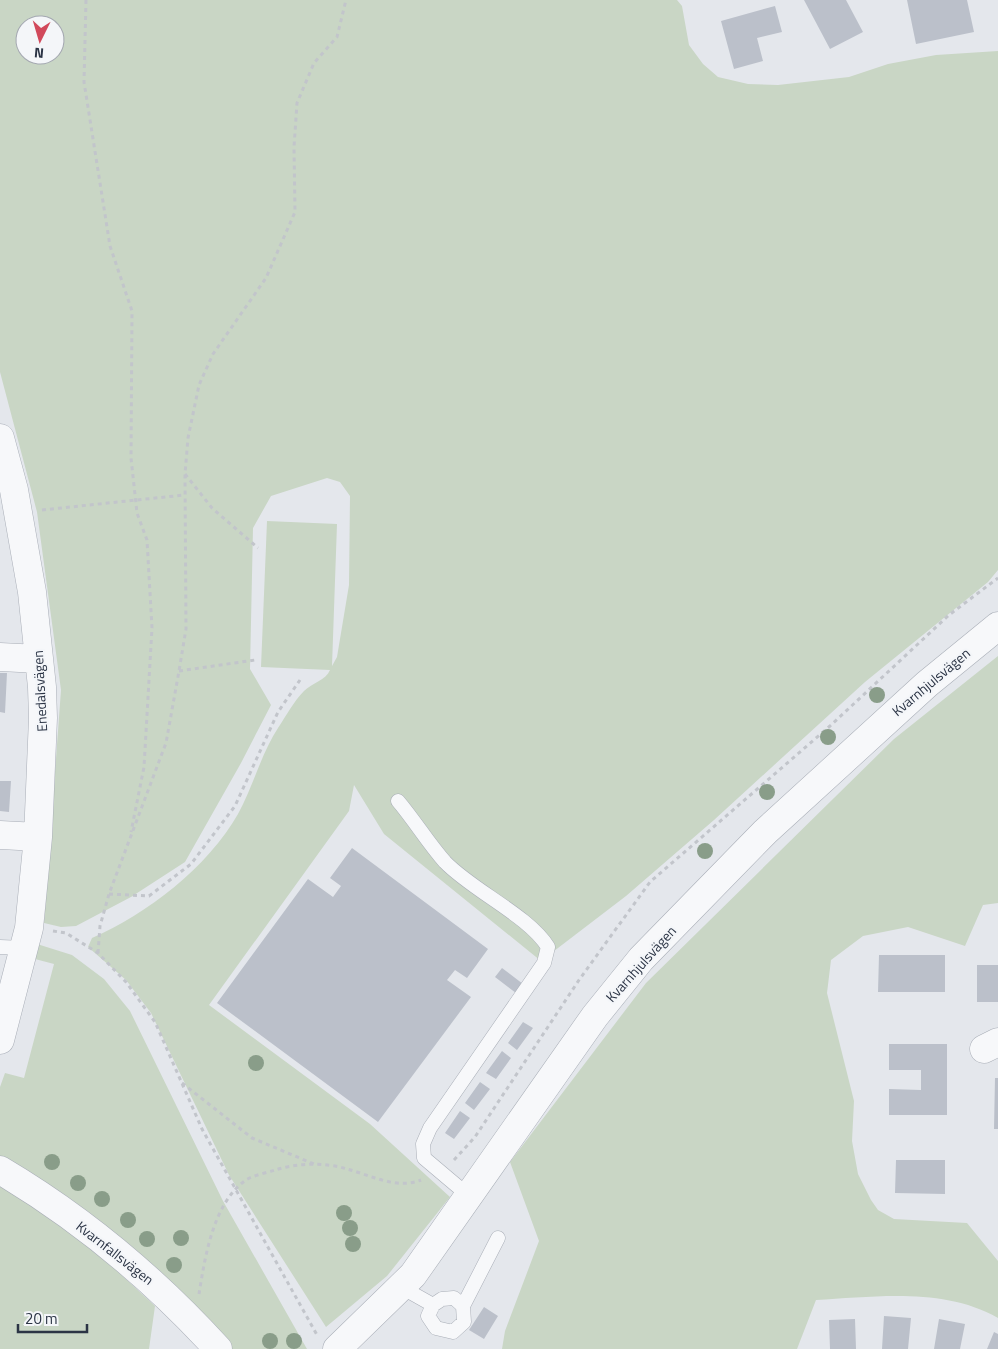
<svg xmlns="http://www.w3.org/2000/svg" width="998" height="1349" viewBox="0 0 998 1349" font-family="'Titillium Web',sans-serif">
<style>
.green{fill:#c9d6c5;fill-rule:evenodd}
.building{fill:#bbc0ca}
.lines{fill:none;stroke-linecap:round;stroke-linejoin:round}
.service-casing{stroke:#a9aeb7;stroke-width:15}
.minor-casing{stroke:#a9aeb7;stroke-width:29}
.tertiary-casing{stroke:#a9aeb7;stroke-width:29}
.path{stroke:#c2c5cb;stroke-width:3;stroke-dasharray:4 4;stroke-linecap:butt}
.service{stroke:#f7f8fa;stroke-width:14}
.minor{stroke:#f7f8fa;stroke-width:28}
.tertiary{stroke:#f7f8fa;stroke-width:28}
.tree{fill:#899d89}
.labels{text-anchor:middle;stroke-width:4.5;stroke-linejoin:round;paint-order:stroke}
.street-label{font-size:14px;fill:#2b3445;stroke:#f4f6f9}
</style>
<rect width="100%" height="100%" fill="#e4e7ec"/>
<path class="green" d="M0,0H677L682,6L689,45L703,64L718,77L748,84L778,85L849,77L888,64L936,55L998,51V570L988,582L865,682L714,820L626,896L541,961L384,834L354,785L349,811L209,1005L370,1124L450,1197L387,1276L326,1327L229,1175L151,1013L126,980L88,947L92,938C147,914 208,867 238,814C253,787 261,754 278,728C286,716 294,701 304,691C312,683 326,680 330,670L261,667L267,521L337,524L332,666L337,657L349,585L350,496L340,482L327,478L271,496L253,528L250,669L271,705L241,763L185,862L131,897L76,926L61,927L44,923L61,690L37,512L0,372ZM25,25H55V55H25Z
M998,656V903L983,905L965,946L908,927L863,936L831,960L827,993L854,1101L852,1141L858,1174L871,1200L878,1210L894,1219L967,1223L998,1261V1318C944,1287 875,1297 816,1300L797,1349H502L505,1331L539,1241L510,1162L646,983L894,739Z
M37,944L72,955L104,979L130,1011L223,1201L307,1349H227L0,1159V1087L5,1073L24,1078L54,964L35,959Z
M0,1185L46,1214L102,1257L155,1306L149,1349H0Z"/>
<path class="building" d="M804,0H846L863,32L830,49Z
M907,0H967L974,32L916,44Z
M775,6L782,32L757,38L763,61L734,69L721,21Z
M0,673H7L5,713L0,712Z
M0,781H11L9,812L0,811Z
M352,848L488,949L467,978L455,970L447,980L471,997L378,1122L217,1003L308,879L333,897L341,886L330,878Z
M879,955H945V992H878Z
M977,965H998V1002H977Z
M502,968L523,984L516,993L495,977Z
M523,1022L533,1028L517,1050L508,1043Z
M889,1044H947V1115H889V1089L921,1090V1070H889Z
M502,1051L511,1058L496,1079L486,1073Z
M995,1078H998V1129H994Z
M480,1082L490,1089L474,1110L465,1103Z
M460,1111L470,1118L454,1139L445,1133Z
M896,1160H945V1194L895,1193Z
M484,1307L498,1316L484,1339L469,1330Z
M884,1316L911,1318L908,1349H882Z
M855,1319L856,1349H830L829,1320Z
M939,1319L965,1324L960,1349H934Z
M994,1332L998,1334V1349H987Z"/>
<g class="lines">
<g class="service-casing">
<path id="service" d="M398,801C415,821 428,843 445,862C473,891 529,916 548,947L544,963L430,1128L423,1144L424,1158L469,1196
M0,947L24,948
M401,1287L433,1305L428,1316L436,1328L453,1332L464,1322L463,1306L454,1298L442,1299L433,1305
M463,1306L498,1238"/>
</g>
<g class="minor-casing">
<path id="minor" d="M0,438L14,490L32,592L42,687L43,718L38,837L29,928L0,1040
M0,657L39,659
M0,835L38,837
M984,1049L998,1042
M337,1349L413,1275L595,1016L641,959L765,832L927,684L998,626"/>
</g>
<g class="tertiary-casing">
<path id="tertiary" d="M0,1170C81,1218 155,1280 218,1349"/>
</g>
<path class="path" d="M86,0L84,82L110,246L132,311L131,458L137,513L147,540L152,628L144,767L131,832
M185,474L212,508L258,548
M42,510L184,495
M179,671L255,660
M109,894L149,896L191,864L235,806L278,712L300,680
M53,931L66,933L98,953L126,982L155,1022L202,1129L317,1335
M98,953L100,926L109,894L166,743L179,671L186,629L185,474L188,438L199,385L213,354L266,278L295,212L294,147L297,103L314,63L337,37L346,0
M182,1083L252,1138L314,1164
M454,1160L475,1137L579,980L650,882L830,726L949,615L998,578
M199,1294C205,1257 213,1203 246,1180C254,1175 266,1173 275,1170C297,1163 325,1162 347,1169C370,1175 397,1190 421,1180"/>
<use href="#service" class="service"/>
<use href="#minor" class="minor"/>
<use href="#tertiary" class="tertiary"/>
</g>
<g class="tree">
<circle cx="877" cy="695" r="8"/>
<circle cx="828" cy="737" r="8"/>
<circle cx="767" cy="792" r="8"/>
<circle cx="705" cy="851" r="8"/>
<circle cx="256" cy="1063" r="8"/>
<circle cx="52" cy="1162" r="8"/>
<circle cx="78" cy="1183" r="8"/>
<circle cx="102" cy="1199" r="8"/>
<circle cx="344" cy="1213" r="8"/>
<circle cx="128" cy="1220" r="8"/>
<circle cx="350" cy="1228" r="8"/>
<circle cx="181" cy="1238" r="8"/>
<circle cx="147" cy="1239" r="8"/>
<circle cx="353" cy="1244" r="8"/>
<circle cx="174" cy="1265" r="8"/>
<circle cx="270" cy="1341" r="8"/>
<circle cx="294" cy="1341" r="8"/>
</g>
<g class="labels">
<g class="street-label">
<text transform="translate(931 682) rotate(-40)" y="5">Kvarnhjulsvägen</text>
<text transform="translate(40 691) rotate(-93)" y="5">Enedalsvägen</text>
<text transform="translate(641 964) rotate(-48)" y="5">Kvarnhjulsvägen</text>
<text transform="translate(115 1253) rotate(38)" y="5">Kvarnfallsvägen</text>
</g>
</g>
<g transform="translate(40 40) rotate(185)"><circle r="24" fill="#f4f6f9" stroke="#a4a8b1"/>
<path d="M0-4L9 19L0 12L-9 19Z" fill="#d1495b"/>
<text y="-8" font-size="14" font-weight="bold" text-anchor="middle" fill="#2b3445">N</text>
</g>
<path d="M18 1324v8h69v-8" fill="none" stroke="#2b3445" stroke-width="2.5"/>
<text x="25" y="1324" font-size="15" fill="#2b3445" stroke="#f4f6f9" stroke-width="4" paint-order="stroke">20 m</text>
</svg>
